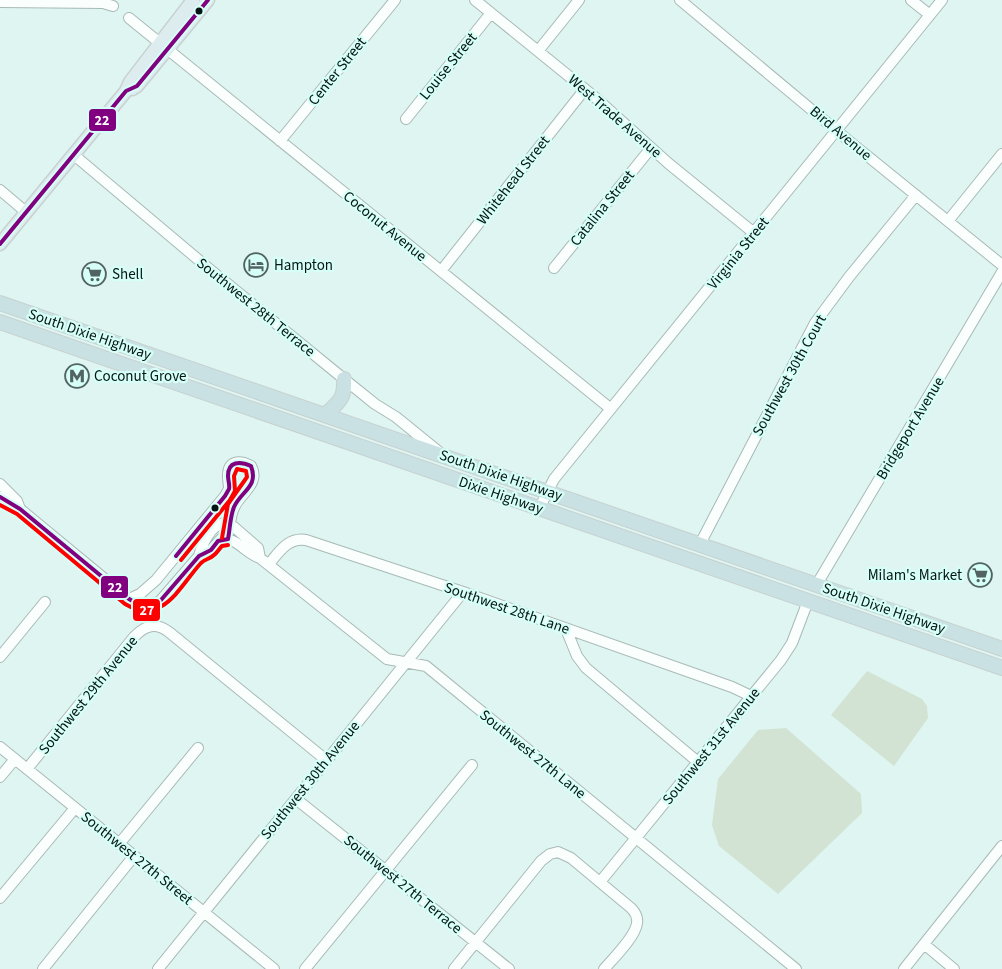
<svg xmlns="http://www.w3.org/2000/svg" width="1002" height="969" viewBox="0 0 1002 969" font-family="'Source Sans 3',sans-serif">
<style>
.green{fill:#d2e3d3}
.lines{fill:none;stroke-linecap:round;stroke-linejoin:round}
.minor-casing{stroke:#a8bab6;stroke-width:12}
.major-casing{stroke:#c7d1d0;stroke-width:15}
.highway-casing{stroke:#c7d1d0;stroke-width:16}
.minor{stroke:#fafefd;stroke-width:10}
.major{stroke:#ddecee;stroke-width:12}
.highway{stroke:#c9e1e3;stroke-width:14}
.bus-1-casing{stroke:#d5fff7;stroke-width:8}
.bus-2-casing{stroke:#d5fff7;stroke-width:8}
.bus-1{stroke:#800080;stroke-width:4}
.bus-2{stroke:#f00;stroke-width:4}
.bus-dot{fill:#061513;stroke:#d5fff7;stroke-width:2}
.labels{text-anchor:middle;stroke-width:4.5;stroke-linejoin:round;paint-order:stroke}
.street-label{font-size:15px;fill:#061513;stroke:#d5fff7}
.poi-label{font-size:15px;fill:#061513;stroke:#d5fff7;text-anchor:start}
.line-badge{stroke:#d5fff7;stroke-width:2}
.badge-label{font-size:14px;text-anchor:middle;font-weight:bold;fill:#fff}
</style>
<rect width="100%" height="100%" fill="#dff5f1"/>
<path class="green" d="M867,671L922,699L927,706L928,718L894,766L831,715Z
M786,728L861,794L862,813L778,894L719,846L712,825L718,779L758,730Z"/>
<g class="lines">
<g class="minor-casing">
<path id="minor" d="M475,0L597,99L668,163L754,233
M680,0L849,141L1002,265
M911,0L930,15
M0,2L103,3L113,6
M129,18L611,409
M538,51L579,0
M406,119L491,13
M280,141L395,0
M74,155L207,267L344,379L375,404L396,417L439,452
M0,190L26,212
M948,221L1002,154
M554,268L651,148
M441,271L585,89
M0,484L17,501L20,509
M0,497L11,505L20,509L129,599C140,606 150,608 161,600L199,556L211,550L221,539C237,537 246,554 260,558L258,548L234,527L225,523C211,524 202,544 199,556
M539,509L554,479L942,0
M700,544L815,323L849,277L916,195
M260,558L387,659L426,666L796,969
M269,564C279,552 288,537 306,540L463,592L732,687L751,696
M817,584L1002,272
M129,599L140,594L156,580L225,496C225,496 229,489 229,489C229,485 228,480 228,476C228,460 240,460 251,466C260,482 243,492 236,504C231,511 230,522 229,531
M566,629L577,656L586,668L698,762
M0,657L45,602
M0,747L274,969
M27,769L134,637C145,625 156,622 169,632L326,760
M0,777L15,759
M296,799L509,969
M119,844L198,748
M600,882L781,660L792,643L808,601
M0,898L75,808
M924,944L954,969
M43,969L134,856
M158,969L463,592
M305,969L472,765
M454,969L541,861L550,854L558,852L571,858L631,908C635,912 638,917 637,923C636,936 613,959 604,969
M904,969L1002,846"/>
</g>
<g class="major-casing">
<path id="major" d="M132,89L137,86L208,0
M0,244L126,91L130,82L193,0"/>
</g>
<g class="highway-casing">
<path id="highway" d="M0,303L1002,649
M0,322L1002,668
M325,415C339,402 345,399 344,379"/>
</g>
<use href="#minor" class="minor"/>
<use href="#major" class="major"/>
<use href="#highway" class="highway"/>
<g class="bus-1-casing">
<path id="bus-1" d="M0,244L126,91L137,86L208,0
M0,497L20,509L129,599C140,606 150,607 161,600L199,556L211,550L218,541L228,539
M176,556L225,496C225,496 229,489 229,489C230,485 228,480 228,476C228,461 240,461 251,466C259,487 241,491 234,507C230,517 230,529 228,539"/>
</g>
<g class="bus-2-casing">
<path id="bus-2" d="M0,505L17,514L125,604C163,626 179,587 201,563C205,559 210,559 214,555C217,553 219,549 222,546L228,545
M181,560L230,500L235,491L234,476L237,469L246,471L247,477L228,504L222,538"/>
</g>
<use href="#bus-1" class="bus-1"/>
<use href="#bus-2" class="bus-2"/>
</g>
<defs>
<g id="hotel-ring" transform="scale(1.25)"><circle r="9.5" fill="#d5fff7" stroke="#526361" stroke-width="1.5"/><path d="M-6-4.5h1.5V1H6V5H4.5V3h-9V5H-6ZM-4 0a1.8 1.8 0 1 1 3.6 0ZM.5 0V-2.5h3Q6-2.5 6 0Z" fill="#526361"/></g>
<g id="supermarket-ring" transform="scale(1.25)"><circle r="9.5" fill="#d5fff7" stroke="#526361" stroke-width="1.5"/><path d="M-6-5.5h2.5l.6 2H6L4.5 2H-2.5L-4.4-4H-6ZM-1.5 3.2a1.3 1.3 0 1 0 .1 0ZM3 3.2a1.3 1.3 0 1 0 .1 0Z" fill="#526361"/></g>
<g id="metro-ring" transform="scale(1.25)"><circle r="9.5" fill="#d5fff7" stroke="#526361" stroke-width="1.5"/><path d="M-5.5 5V-5H-3L0 0L3-5H5.5V5H3V-.5L0 4L-3-.5V5Z" fill="#526361"/></g>
</defs>
<g fill-rule="evenodd">
<use href="#hotel-ring" x="256" y="265"/>
<use href="#supermarket-ring" x="94" y="274"/>
<use href="#metro-ring" x="77" y="376"/>
<use href="#supermarket-ring" x="980" y="575"/>
</g>
<g class="bus-dot">
<circle cx="199" cy="11" r="4.5"/>
<circle cx="215" cy="508" r="4.5"/>
</g>
<g class="labels">
<g class="street-label">
<text transform="translate(448 66) rotate(-51)" y="5">Louise Street</text>
<text transform="translate(337 71) rotate(-51)" y="5">Center Street</text>
<text transform="translate(615 116) rotate(41)" y="5">West Trade Avenue</text>
<text transform="translate(841 133) rotate(40)" y="5">Bird Avenue</text>
<text transform="translate(513 180) rotate(-52)" y="5">Whitehead Street</text>
<text transform="translate(602 208) rotate(-51)" y="5">Catalina Street</text>
<text transform="translate(385 226) rotate(39)" y="5">Coconut Avenue</text>
<text transform="translate(738 253) rotate(-51)" y="5">Virginia Street</text>
<text transform="translate(256 307) rotate(39)" y="5">Southwest 28th Terrace</text>
<text transform="translate(90 334) rotate(19)" y="5">South Dixie Highway</text>
<text transform="translate(789 375) rotate(-61)" y="5">Southwest 30th Court</text>
<text transform="translate(910 428) rotate(-59)" y="5">Bridgeport Avenue</text>
<text transform="translate(501 475) rotate(19)" y="5">South Dixie Highway</text>
<text transform="translate(501 495) rotate(19)" y="5">Dixie Highway</text>
<text transform="translate(507 608) rotate(19)" y="5">Southwest 28th Lane</text>
<text transform="translate(884 608) rotate(19)" y="5">South Dixie Highway</text>
<text transform="translate(88 695) rotate(-51)" y="5">Southwest 29th Avenue</text>
<text transform="translate(711 746) rotate(-51)" y="5">Southwest 31st Avenue</text>
<text transform="translate(533 754) rotate(39)" y="5">Southwest 27th Lane</text>
<text transform="translate(310 780) rotate(-51)" y="5">Southwest 30th Avenue</text>
<text transform="translate(137 858) rotate(39)" y="5">Southwest 27th Street</text>
<text transform="translate(403 884) rotate(39)" y="5">Southwest 27th Terrace</text>
</g>
<g class="poi-label">
<text x="274" y="270">Hampton</text>
<text x="112" y="279">Shell</text>
<text x="94" y="381">Coconut Grove</text>
<text x="962" y="580" text-anchor="end">Milam's Market</text>
</g>
</g>
<g class="line-badge">
<rect x="88" y="108" width="29" height="24" rx="5" fill="#800080"/>
<rect x="100" y="575" width="29" height="24" rx="5" fill="#800080"/>
<rect x="132" y="598" width="29" height="24" rx="5" fill="#f00"/>
</g>
<g class="badge-label">
<text x="102" y="125">22</text>
<text x="115" y="592">22</text>
<text x="147" y="615">27</text>
</g>
</svg>
